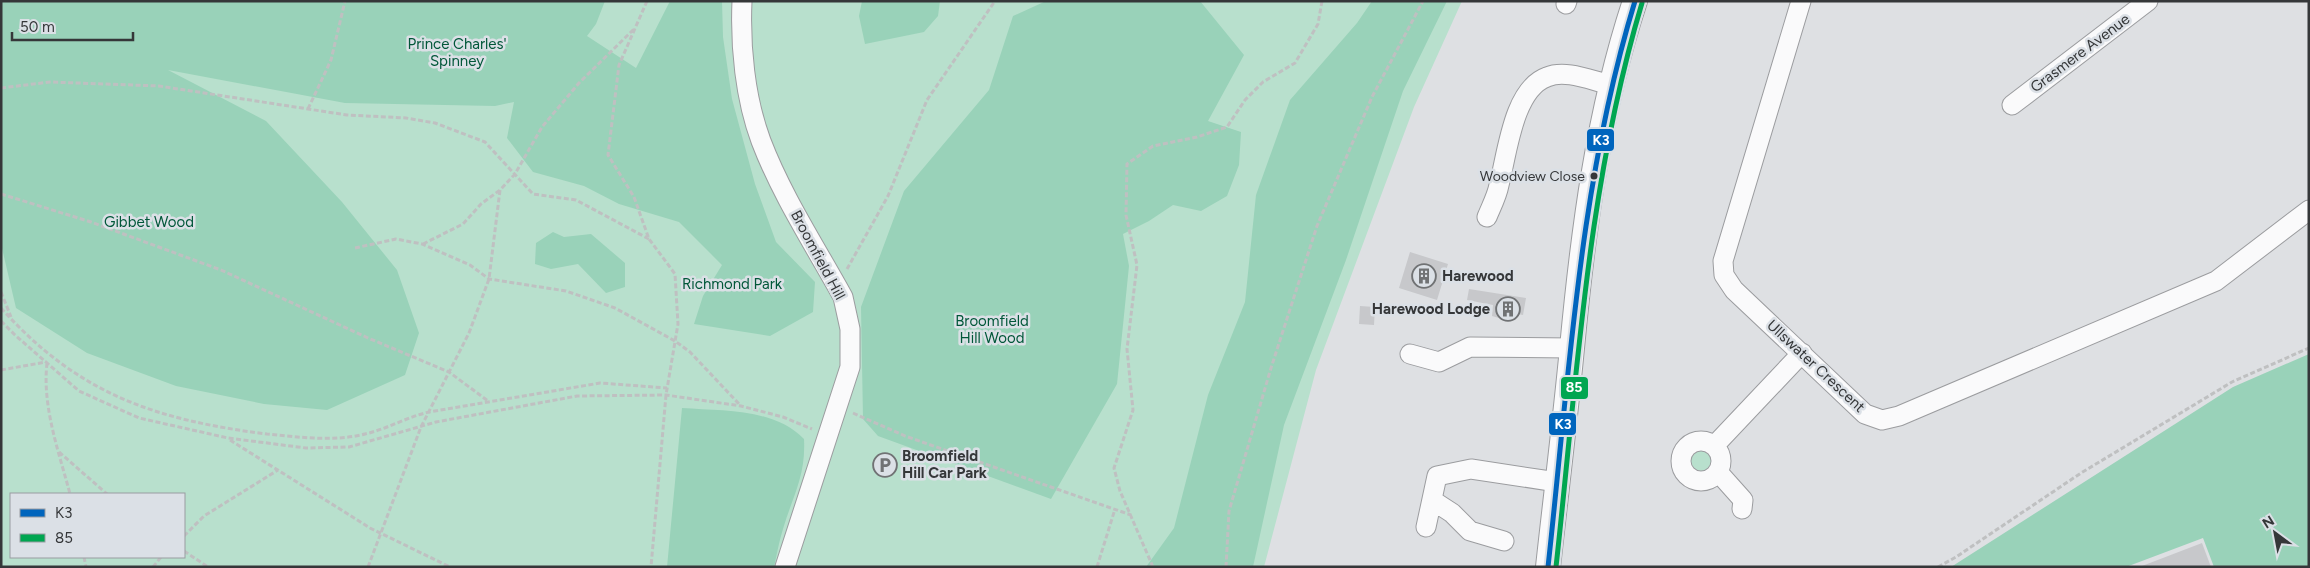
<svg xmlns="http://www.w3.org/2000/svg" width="2310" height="568" viewBox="0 0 2310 568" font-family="Figtree,sans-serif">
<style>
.green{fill:#b8e0cd;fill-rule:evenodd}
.forest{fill:#99d2b9}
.building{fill:#c7c8cb}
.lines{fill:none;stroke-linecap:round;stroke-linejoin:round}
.minor-casing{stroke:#9b9c9f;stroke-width:21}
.major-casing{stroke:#9b9c9f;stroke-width:26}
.path{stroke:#bfc0c1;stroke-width:3;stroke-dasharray:5 2.5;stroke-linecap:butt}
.minor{stroke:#fafafb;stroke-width:19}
.major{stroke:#fafafb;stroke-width:24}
.bus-1-casing{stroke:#dbe0e6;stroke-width:9}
.bus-2-casing{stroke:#dbe0e6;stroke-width:9}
.bus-1{stroke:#0065bd;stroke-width:5}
.bus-2{stroke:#00a651;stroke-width:5}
.bus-dot{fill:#353739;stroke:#dbe0e6;stroke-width:2}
.labels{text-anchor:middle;stroke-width:5;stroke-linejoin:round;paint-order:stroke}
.bus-label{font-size:14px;fill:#353739;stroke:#dbe0e6;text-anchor:end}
.park-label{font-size:15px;fill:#015739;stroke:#dbe0e6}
.street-label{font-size:15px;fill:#353739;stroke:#dbe0e6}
.poi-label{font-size:15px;font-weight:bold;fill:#353739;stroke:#dbe0e6;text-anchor:start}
.line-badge{stroke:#dbe0e6;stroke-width:2}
.badge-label{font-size:14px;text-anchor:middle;font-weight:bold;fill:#fff}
</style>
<rect width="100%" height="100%" fill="#dee0e3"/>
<path class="green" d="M1,1H1462L1414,107L1316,370L1264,567H1ZM11,494H184V557H11Z
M1690 459a12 12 0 1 1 24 0a12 12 0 1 1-24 0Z"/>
<path class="forest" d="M1,1H605L596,24L587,36L636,68L670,1H722L723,37L732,99L755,184L776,242L815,282L813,312L770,336L694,324L703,296L722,265L679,222L619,204L584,186L533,172L507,138L514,102L495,106L345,103L168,70L266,121L342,202L397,270L419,333L405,375L327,410L264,404L176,386L87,353L16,308L1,244Z
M862,1H940L938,16L924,32L865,44L859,16Z
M1046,1H1200L1244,55L1208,121L1241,132L1239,165L1227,196L1201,211L1173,205L1149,221L1123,234L1129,266L1117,384L1051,499L878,436L863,419L861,307L904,191L989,90L1013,16Z
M1372,1H1447L1403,91L1346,260L1284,425L1253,567H1146L1174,528L1208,395L1245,302L1256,195L1290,100L1357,23Z
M553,232L564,237L591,234L625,263V287L606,293L578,264L551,269L535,264L536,243Z
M2309,354V567H2214L2203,538L2126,567H1951L2233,387Z
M682,408C723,411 774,408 804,439C806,476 793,495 783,529C779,541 777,554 774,567H667Z"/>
<path class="building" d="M1410,252L1448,264L1437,300L1399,288Z
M1469,289L1526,298L1523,315L1507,312L1506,320L1492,316L1493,305L1467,300Z
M1360,306L1375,307L1374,325L1359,324Z
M2202,543L2211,567H2142V566Z"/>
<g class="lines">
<g class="minor-casing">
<path id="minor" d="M742,1C740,46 745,98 761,141C782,196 815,246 843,297L850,329V367L785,567
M1801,1L1723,261L1724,275L1734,290L1865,414L1882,420L1899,416L2216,281L2309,210
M1566,4L1567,1
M2012,105L2148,1
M1487,217C1491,207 1497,196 1499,185C1507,155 1513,89 1547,77C1566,69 1592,81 1611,85
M1410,354L1439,362L1470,347L1572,348
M1681 461a20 20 0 1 1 40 0a20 20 0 1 1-40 0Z
M1715,445L1802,353
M1718,472L1743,500L1742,509
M1432,500L1452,513L1470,531L1504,541
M1426,527L1437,476L1471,469L1557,482"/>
</g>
<g class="major-casing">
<path id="major" d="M1548,567C1556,494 1565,421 1572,348C1583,231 1598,113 1635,1"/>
</g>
<path class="path" d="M647,1L619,65L608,155L634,197L649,239L675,274L678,324L666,395L651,567
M1,88L50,82L159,86L347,115L406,118L435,123L485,142L533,194L576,200L649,239
M308,109L331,60L345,1
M1,194L91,222L221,270L368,338L449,372L488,401
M423,244L463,224L481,204L500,190
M355,248L396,239L422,244L470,265L489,279L566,291L615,308L675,341L690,352L740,405
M847,269L888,196L927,100L995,1
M1,292L11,317
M1,308C78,394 155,420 267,434C298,437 334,442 365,434C387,429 407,417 429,412L600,383L667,388
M1,321L15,335L79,391L139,418L228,438L306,448L349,447L436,422L577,396L666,395L741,406L783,417L812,429
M47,363C42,407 59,452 70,494
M1,370L46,362
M853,413L905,436L1131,515
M230,440L370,528L450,567
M59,452L107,494
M184,536L204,516L278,470
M184,551L208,567
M84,557L86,567
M153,567L161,557
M368,567L421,427L469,333L489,279L500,190L515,174L542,127L579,83L634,29
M1097,567L1115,509
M1153,567L1120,491L1114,468L1133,410L1127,349L1137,265L1126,215L1127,164L1153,146L1197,137L1227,127L1245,100L1263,82L1295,63L1318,24L1322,1
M1226,567L1229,511L1271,368L1317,226L1372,97L1423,1
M1938,567L1956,557L2081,473L2232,382L2309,348"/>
<use href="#minor" class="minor"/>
<use href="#major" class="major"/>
<g class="bus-1-casing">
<path id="bus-1" d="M1548,567C1569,377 1579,184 1635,1"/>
</g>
<g class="bus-2-casing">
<path id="bus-2" d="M1556,567C1577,378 1587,186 1642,3"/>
</g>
<use href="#bus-1" class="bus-1"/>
<use href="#bus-2" class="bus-2"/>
</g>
<defs>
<g id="building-ring" transform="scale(1.25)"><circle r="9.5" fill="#dbe0e6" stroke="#707274" stroke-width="1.5"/><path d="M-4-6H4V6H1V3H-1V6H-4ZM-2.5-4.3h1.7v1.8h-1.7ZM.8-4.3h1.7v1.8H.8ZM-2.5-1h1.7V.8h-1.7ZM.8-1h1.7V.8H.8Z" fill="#707274"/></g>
<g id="parking-ring" transform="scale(1.25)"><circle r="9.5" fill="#dbe0e6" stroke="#707274" stroke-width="1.5"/><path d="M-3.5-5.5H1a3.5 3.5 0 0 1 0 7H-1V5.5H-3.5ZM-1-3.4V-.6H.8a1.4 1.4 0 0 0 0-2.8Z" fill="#707274"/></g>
</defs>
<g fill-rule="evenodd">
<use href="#building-ring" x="1424" y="276"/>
<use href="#building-ring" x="1508" y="309"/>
<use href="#parking-ring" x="885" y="465"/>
</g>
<circle class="bus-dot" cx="1594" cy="176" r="4.5"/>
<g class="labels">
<g class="bus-label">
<text x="1585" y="181">Woodview Close</text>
</g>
<g class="park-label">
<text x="457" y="49">Prince Charles'<tspan x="457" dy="17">Spinney</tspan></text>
<text x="149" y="227">Gibbet Wood</text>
<text x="732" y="289">Richmond Park</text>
<text x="992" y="326">Broomfield<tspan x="992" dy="17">Hill Wood</tspan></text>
</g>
<g class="street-label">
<text transform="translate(2080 53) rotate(-37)" y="5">Grasmere Avenue</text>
<text transform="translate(818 255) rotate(62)" y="5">Broomfield Hill</text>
<text transform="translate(1816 366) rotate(43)" y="5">Ullswater Crescent</text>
</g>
<g class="poi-label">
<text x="1442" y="281">Harewood</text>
<text x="1490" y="314" text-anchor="end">Harewood Lodge</text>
<text x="902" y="461">Broomfield<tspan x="902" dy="17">Hill Car Park</tspan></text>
</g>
</g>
<g class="line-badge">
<rect x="1586" y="128" width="29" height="24" rx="5" fill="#0065bd"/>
<rect x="1560" y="376" width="29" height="24" rx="5" fill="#00a651"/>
<rect x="1548" y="412" width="29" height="24" rx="5" fill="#0065bd"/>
</g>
<g class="badge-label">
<text x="1601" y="145">K3</text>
<text x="1574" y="392">85</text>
<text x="1563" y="429">K3</text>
</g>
<rect width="2310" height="568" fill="none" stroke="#353739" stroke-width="5"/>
<rect x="10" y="493" width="175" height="65" fill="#dbe0e6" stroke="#999ca1"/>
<rect x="20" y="509" width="25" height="8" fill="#0065bd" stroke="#999ca1"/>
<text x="55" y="518" font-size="15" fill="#353739">K3</text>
<rect x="20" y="534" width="25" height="8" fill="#00a651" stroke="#999ca1"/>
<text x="55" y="543" font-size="15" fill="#353739">85</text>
<g transform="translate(2275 533) rotate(328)" stroke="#dbe0e6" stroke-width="4" paint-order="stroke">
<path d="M0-4L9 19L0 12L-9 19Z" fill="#353739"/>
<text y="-8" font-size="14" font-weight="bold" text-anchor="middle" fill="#353739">N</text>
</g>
<path d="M12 32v8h121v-8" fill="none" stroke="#353739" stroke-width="2.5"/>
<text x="20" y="32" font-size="15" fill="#353739" stroke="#dbe0e6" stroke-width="4" paint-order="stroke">50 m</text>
</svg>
